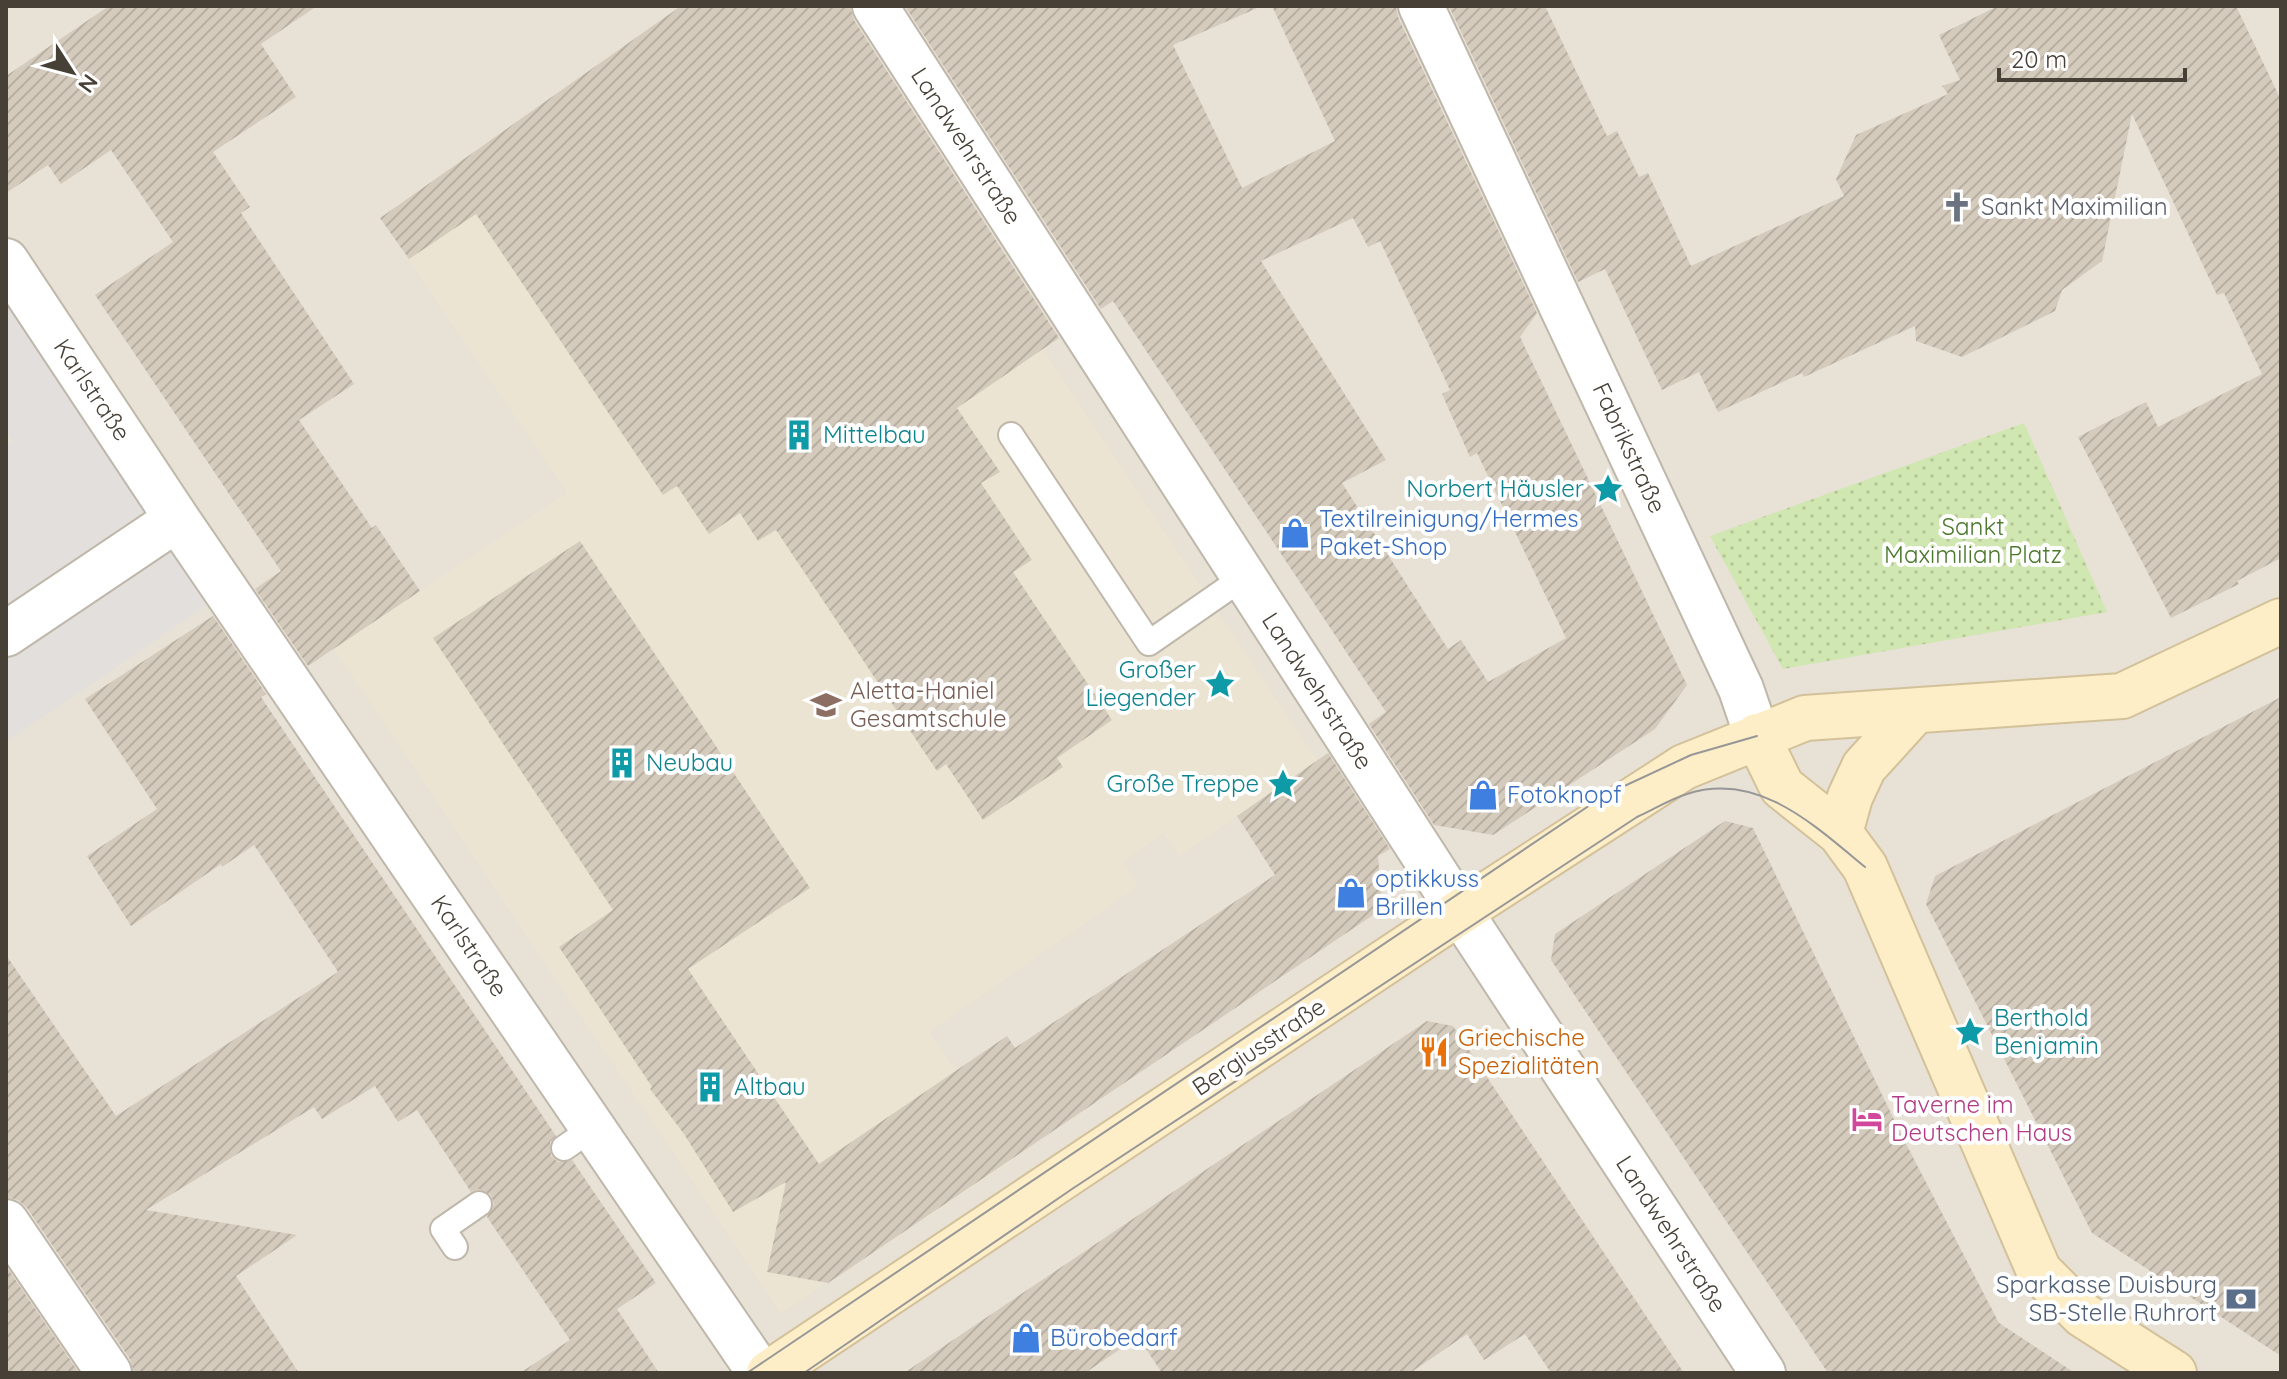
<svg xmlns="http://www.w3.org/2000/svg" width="2287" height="1379" viewBox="0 0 2287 1379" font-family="Quicksand,sans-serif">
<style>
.residential{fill:#e7e1d6}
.education{fill:#ece4d2}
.park{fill:url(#park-dots)}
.parking{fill:#e2dfdc}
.building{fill:url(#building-hatch);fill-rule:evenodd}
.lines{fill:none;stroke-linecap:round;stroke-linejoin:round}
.lane-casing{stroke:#bfb7aa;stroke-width:28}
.street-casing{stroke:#bfb7aa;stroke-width:48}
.secondary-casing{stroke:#d3c199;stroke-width:48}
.lane{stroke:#fff;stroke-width:24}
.street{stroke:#fff;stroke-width:44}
.secondary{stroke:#fdeec8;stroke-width:44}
.tram{stroke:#979797;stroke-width:2}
.labels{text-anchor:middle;stroke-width:8;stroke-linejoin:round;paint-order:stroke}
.street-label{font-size:24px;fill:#474037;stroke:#fff}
.worship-label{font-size:24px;fill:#5b616d;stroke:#fff;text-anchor:start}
.culture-label{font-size:24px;fill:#0d838f;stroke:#fff;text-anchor:start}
.shop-label{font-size:24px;fill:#366cbe;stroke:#fff;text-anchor:start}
.park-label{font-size:24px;fill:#4b782b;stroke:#fff}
.education-label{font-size:24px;fill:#785e54;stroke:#fff;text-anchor:start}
.food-label{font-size:24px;fill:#c56008;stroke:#fff;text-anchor:start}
.hotel-label{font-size:24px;fill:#b23c85;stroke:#fff;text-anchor:start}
.service-label{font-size:24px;fill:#4e5e75;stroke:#fff;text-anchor:end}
</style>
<defs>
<pattern id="park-dots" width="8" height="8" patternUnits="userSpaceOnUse" patternTransform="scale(2)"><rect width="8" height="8" fill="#d1e7b1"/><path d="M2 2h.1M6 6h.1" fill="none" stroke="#b5c799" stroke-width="1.8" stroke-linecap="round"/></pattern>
<pattern id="building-hatch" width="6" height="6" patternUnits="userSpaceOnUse" patternTransform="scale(2)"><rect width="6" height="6" fill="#d5cbbd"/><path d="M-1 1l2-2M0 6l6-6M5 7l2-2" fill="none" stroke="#b8afa3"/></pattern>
</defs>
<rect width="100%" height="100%" fill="#f3efe8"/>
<path class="residential" d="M6,6H2281V1373H6Z"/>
<path class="education" d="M681,6H813L1317,760L1177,858L1179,855L1163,833L1122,863L1138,886L929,1032L1015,1159L781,1313L334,649L567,493L380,217Z"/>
<path class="park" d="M2024,423L2107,612L1783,669L1710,536Z"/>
<path class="parking" d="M6,294L214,600L6,742V446L13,441L6,430Z"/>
<path class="building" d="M109,6H317L261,44L296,97L213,152L250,207L241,213L354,384L299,420L372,528L376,525L420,591L308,666L255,589L281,571L95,295L173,242L111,150L61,184L48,165L6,193V76Z
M681,6H850L854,20L1059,338L957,408L1000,472L981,483L1032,560L1013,572L1112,720L1057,758L1063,767L983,820L946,764L937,771L776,530L758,541L740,513L709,534L677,486L663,495L476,214L409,259L380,218Z
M905,6H1262L1173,45L1242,188L1335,141L1272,6H1396L1398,17L1537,313L1520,337L1687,685L1655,729L1493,835L1434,825L1369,724L1386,712L1113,301L1101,309ZM1353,218L1368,247L1380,241L1450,390L1442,394L1470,457L1477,453L1566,638L1488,682L1461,640L1448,649L1342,483L1386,460L1261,261Z
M1449,6H1545L1607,136L1617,131L1639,177L1648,173L1691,266L1844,196L1836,179L1856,135L1948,94L1942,86L1960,80L1939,35L1998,6H2236L2281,100V558L2237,581L2239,584L2171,618L2078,437L2146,402L2158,427L2262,374L2224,293L2217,295L2132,114L2102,261L2062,290L2055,311L1962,357L1916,341L1915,326L1804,377L1802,373L1718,412L1699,372L1662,390L1605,269L1578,282Z
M580,541L810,888L688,969L819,1164L1007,1036L1015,1048L1275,875L1237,816L1328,753L1390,849L1378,856L1382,909L828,1283L767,1272L786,1182L733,1212L684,1134L650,1089L652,1087L559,947L613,910L433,638Z
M213,616L266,694L261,697L556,1136L550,1142L551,1156L558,1162L572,1160L656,1283L617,1309L659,1373H520L570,1340L487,1217L494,1204L491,1195L479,1189L471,1192L417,1110L398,1122L375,1086L322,1119L314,1107L146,1210L297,1235L236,1276L299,1373H134L130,1359L27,1208L18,1200L6,1197V955L116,1116L338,972L254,845L222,867L221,864L131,926L87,856L157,809L85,699Z
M2281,697V1356L2092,1233L1926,904L1935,876Z
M1725,821L1753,828L1903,1138L1999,1323L2075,1373H1828L1551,960L1555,934Z
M1427,1021L1453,1026L1684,1373H1551L1525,1334L1484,1360L1467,1334L1410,1373H1162L1138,1337L1085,1373H904Z
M6,1266L79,1373H6Z"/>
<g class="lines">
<g class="lane-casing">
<path id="lane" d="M1011,435L1149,643L1244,577
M564,1148L593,1128
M455,1247L443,1229L479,1204"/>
</g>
<g class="street-casing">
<path id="street" d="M875,6L1470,927L1763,1373
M1421,6L1741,689L1757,736
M6,261L177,519L760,1373
M6,634L177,519
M6,1222L109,1373"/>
</g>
<g class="secondary-casing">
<path id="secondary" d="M1757,736L1782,787L1840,833L1865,867L2039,1271L2083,1315L2174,1373
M1840,833L1850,797L1864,767L1914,712
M769,1373L1460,912L1684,767L1805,718L2122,696L2281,621"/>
</g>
<use href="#lane" class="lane"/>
<use href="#street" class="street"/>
<use href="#secondary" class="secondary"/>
<path class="tram" d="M747,1373L1605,795L1691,755L1757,736
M804,1373L1072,1189L1637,817C1653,810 1670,799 1687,794C1758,771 1814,825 1865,867"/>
</g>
<defs>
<g id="church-bare" transform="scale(2.4)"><path d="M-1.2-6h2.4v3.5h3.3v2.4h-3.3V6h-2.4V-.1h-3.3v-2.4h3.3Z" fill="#6b7280" stroke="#fff" stroke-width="2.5" paint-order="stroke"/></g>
<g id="building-bare" transform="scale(2.4)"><path d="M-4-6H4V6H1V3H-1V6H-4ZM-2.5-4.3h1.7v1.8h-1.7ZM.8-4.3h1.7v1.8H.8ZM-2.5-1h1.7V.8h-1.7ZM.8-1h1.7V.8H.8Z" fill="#0f9aa8" stroke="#fff" stroke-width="2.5" paint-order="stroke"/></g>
<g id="sight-bare" transform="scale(2.4)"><path d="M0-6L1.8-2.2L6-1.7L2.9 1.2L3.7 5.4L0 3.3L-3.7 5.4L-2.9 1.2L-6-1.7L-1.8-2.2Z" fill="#0f9aa8" stroke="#fff" stroke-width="2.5" paint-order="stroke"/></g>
<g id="shop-bare" transform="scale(2.4)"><path d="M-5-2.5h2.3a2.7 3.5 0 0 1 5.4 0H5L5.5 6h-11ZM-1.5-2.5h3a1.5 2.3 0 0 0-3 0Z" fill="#3f7fe0" stroke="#fff" stroke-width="2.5" paint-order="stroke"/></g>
<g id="school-bare" transform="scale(2.4)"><path d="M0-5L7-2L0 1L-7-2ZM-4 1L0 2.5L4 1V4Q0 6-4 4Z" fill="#8d6e63" stroke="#fff" stroke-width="2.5" paint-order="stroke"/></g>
<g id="restaurant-bare" transform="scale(2.4)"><path d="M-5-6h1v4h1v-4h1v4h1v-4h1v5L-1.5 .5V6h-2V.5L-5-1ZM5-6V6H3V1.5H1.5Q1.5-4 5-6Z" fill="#e8710a" stroke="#fff" stroke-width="2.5" paint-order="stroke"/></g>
<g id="hotel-bare" transform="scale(2.4)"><path d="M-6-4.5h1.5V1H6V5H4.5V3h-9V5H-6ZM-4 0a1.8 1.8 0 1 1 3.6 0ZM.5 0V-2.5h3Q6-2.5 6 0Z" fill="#d1479c" stroke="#fff" stroke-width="2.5" paint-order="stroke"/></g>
<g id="bank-bare" transform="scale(2.4)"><path d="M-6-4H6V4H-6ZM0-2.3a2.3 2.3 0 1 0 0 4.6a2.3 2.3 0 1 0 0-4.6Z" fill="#5c6f8a" stroke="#fff" stroke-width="2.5" paint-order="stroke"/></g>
</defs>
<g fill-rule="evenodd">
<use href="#church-bare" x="1957" y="207"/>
<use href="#building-bare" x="799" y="435"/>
<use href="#sight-bare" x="1608" y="489"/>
<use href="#shop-bare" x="1295" y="533"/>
<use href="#sight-bare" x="1220" y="684"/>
<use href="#school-bare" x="826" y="705"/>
<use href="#building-bare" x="622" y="763"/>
<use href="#sight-bare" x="1283" y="784"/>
<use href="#shop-bare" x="1483" y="795"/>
<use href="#shop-bare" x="1351" y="893"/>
<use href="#sight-bare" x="1970" y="1032"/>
<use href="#restaurant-bare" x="1434" y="1052"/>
<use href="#building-bare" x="710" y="1087"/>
<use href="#hotel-bare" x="1867" y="1119"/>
<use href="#bank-bare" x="2241" y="1299"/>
<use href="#shop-bare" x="1026" y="1338"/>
</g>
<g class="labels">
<g class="street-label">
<text transform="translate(966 146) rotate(57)" y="8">Landwehrstraße</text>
<text transform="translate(92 390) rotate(56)" y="8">Karlstraße</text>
<text transform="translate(1629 448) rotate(65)" y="8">Fabrikstraße</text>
<text transform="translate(1317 691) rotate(57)" y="8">Landwehrstraße</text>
<text transform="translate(469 946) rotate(56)" y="8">Karlstraße</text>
<text transform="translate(1259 1047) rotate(-34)" y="8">Bergiusstraße</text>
<text transform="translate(1671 1234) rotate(57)" y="8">Landwehrstraße</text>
</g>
<g class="worship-label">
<text x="1981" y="215">Sankt Maximilian</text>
</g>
<g class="culture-label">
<text x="823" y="443">Mittelbau</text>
<text x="1584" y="497" text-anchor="end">Norbert Häusler</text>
<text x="1196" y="678" text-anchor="end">Großer<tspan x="1196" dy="28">Liegender</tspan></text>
<text x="646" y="771">Neubau</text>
<text x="1259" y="792" text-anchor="end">Große Treppe</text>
<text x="1994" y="1026">Berthold<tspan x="1994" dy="28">Benjamin</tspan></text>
<text x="734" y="1095">Altbau</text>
</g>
<g class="shop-label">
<text x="1319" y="527">Textilreinigung/Hermes<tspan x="1319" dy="28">Paket-Shop</tspan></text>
<text x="1507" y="803">Fotoknopf</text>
<text x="1375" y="887">optikkuss<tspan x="1375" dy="28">Brillen</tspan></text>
<text x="1050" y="1346">Bürobedarf</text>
</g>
<g class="park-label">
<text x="1973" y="535">Sankt<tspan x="1973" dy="28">Maximilian Platz</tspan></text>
</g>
<g class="education-label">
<text x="850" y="699">Aletta-Haniel<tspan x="850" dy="28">Gesamtschule</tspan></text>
</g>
<g class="food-label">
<text x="1458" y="1046">Griechische<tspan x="1458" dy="28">Spezialitäten</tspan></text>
</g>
<g class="hotel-label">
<text x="1891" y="1113">Taverne im<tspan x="1891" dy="28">Deutschen Haus</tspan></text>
</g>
<g class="service-label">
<text x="2217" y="1293">Sparkasse Duisburg<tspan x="2217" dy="28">SB-Stelle Ruhrort</tspan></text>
</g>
</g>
<rect width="2287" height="1379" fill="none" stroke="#474037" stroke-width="16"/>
<g transform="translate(72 72) rotate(126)" stroke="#ffffff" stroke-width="6" paint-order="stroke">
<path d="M0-6L14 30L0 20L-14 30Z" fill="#474037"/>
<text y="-12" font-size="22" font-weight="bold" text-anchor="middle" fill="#474037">N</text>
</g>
<path d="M1999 68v12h186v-12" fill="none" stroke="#474037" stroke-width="4"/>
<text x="2011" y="68" font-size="24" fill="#474037" stroke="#ffffff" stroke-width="6" paint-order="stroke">20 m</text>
</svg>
